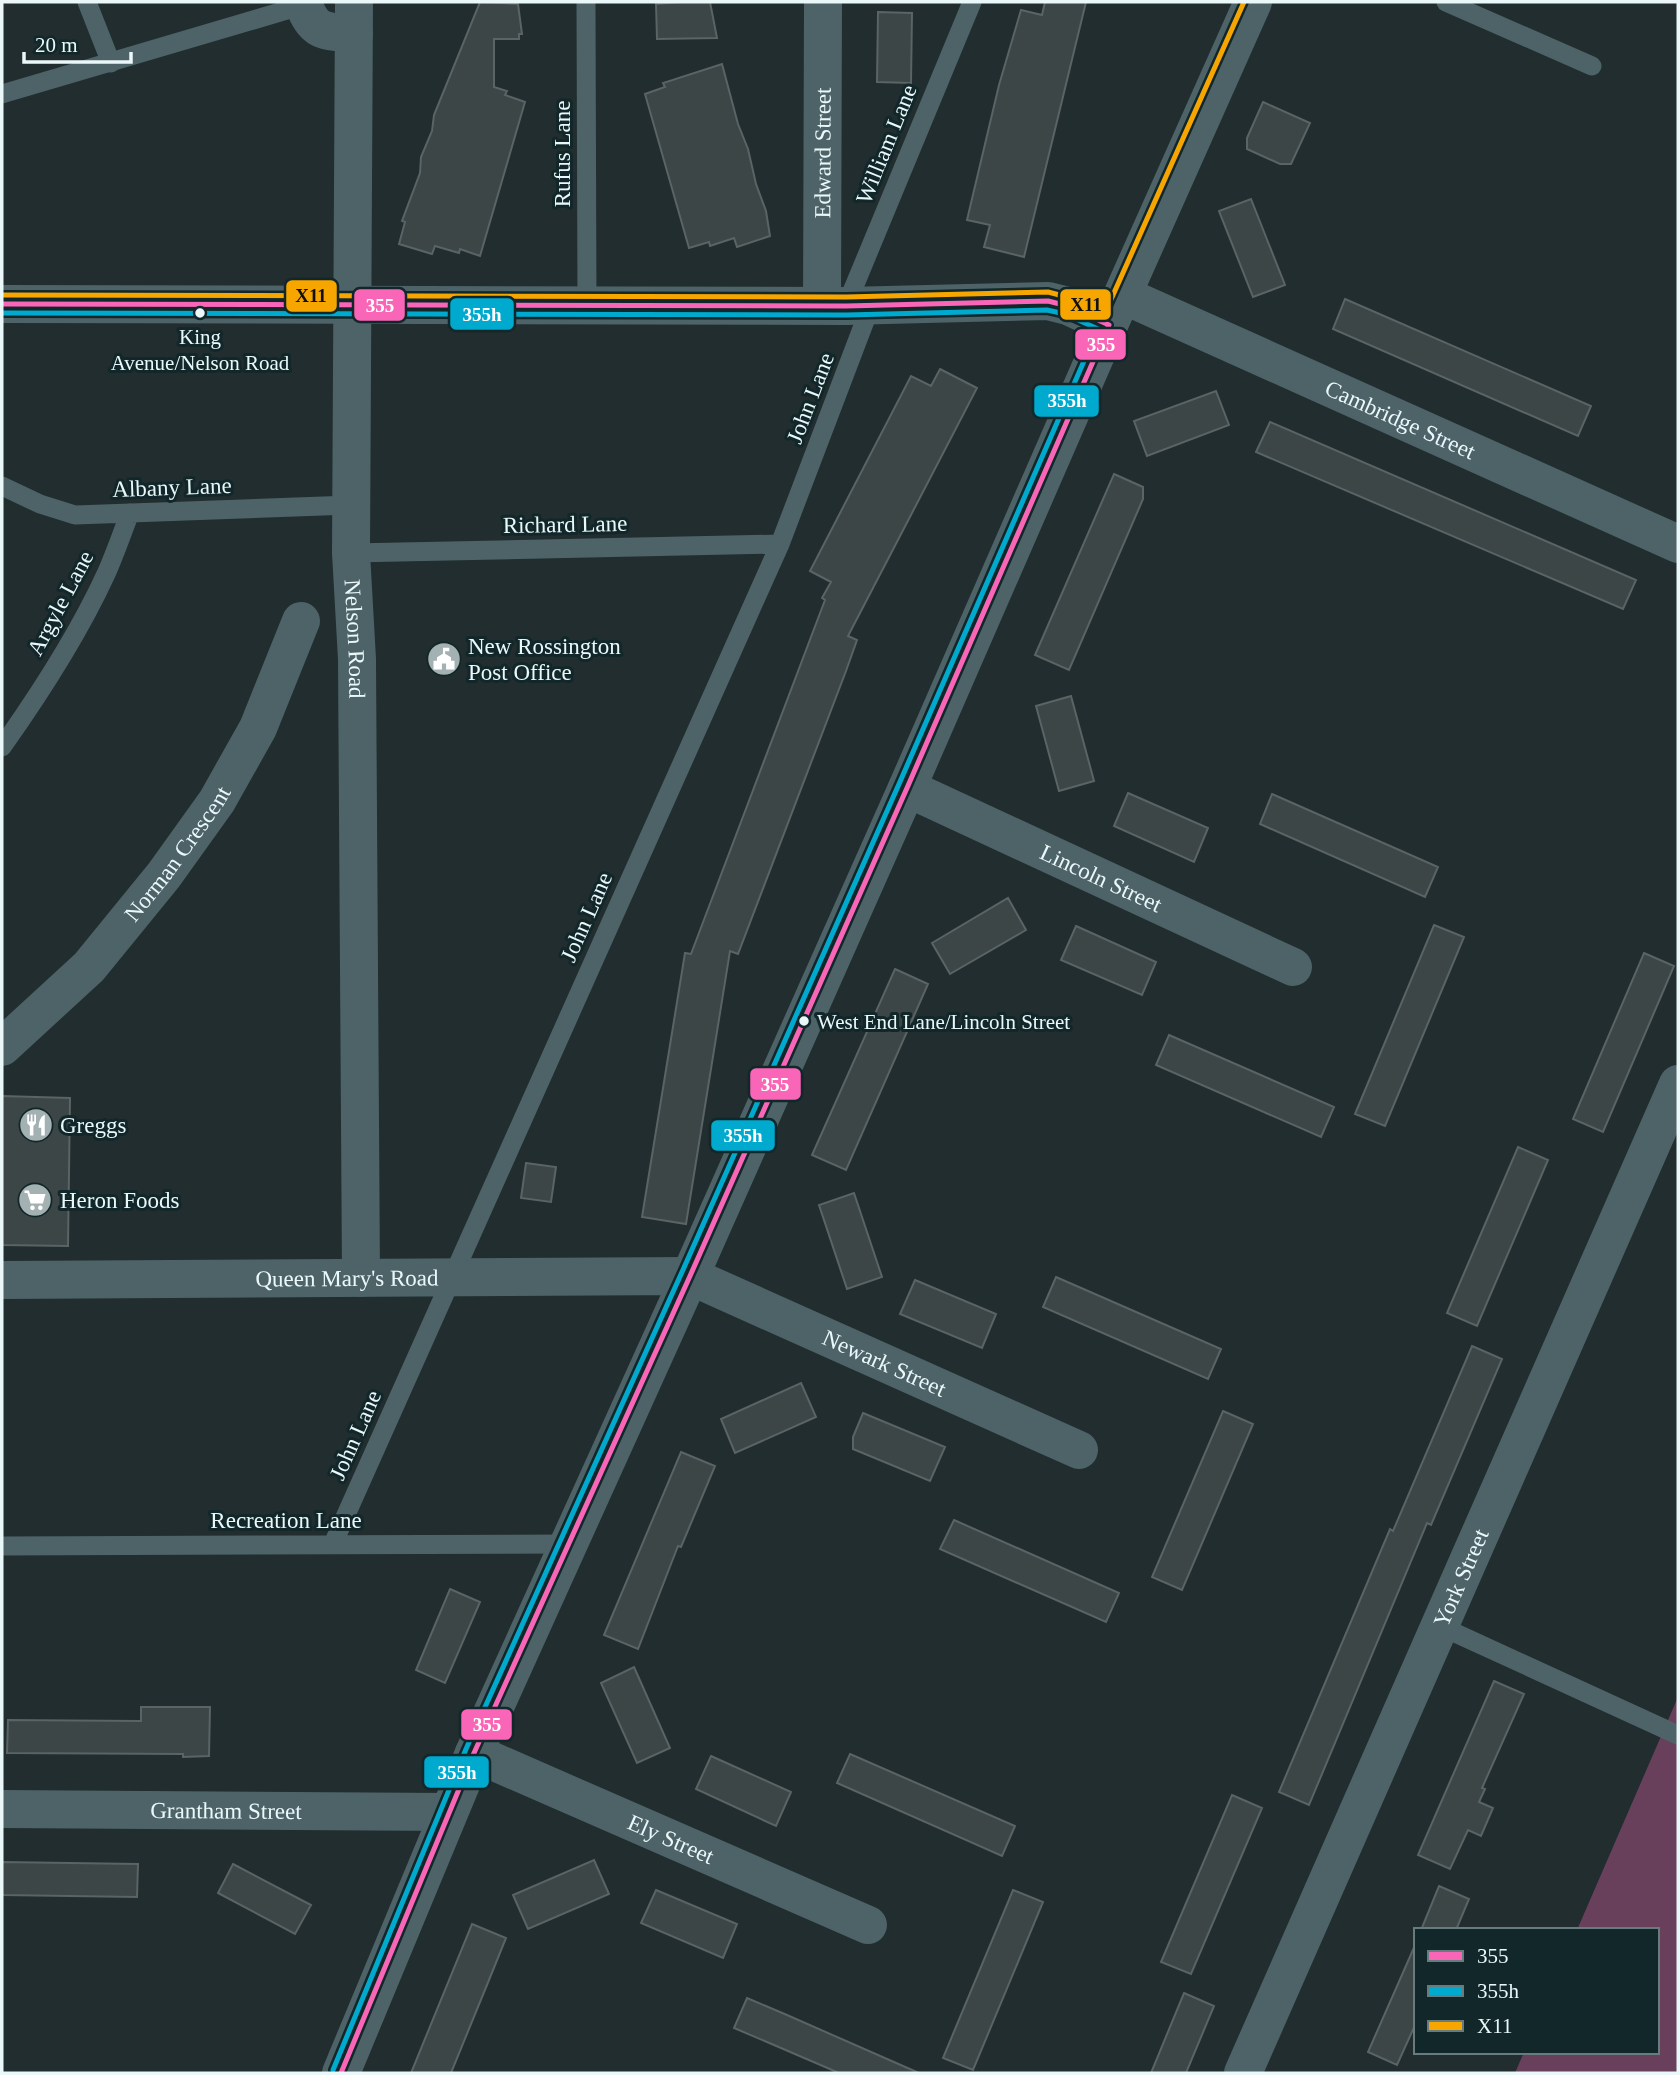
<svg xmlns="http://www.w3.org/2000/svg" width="1680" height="2075" viewBox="0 0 1680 2075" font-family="'Times New Roman',serif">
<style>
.green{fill:#68405c}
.building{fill:#3c4647;stroke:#5a6365;stroke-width:2}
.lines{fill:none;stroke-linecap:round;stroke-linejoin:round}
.service{stroke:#4d6368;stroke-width:19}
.minor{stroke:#4d6368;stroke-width:38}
.tertiary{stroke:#4d6368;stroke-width:38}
.bus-1-casing{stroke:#11272a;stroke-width:10}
.bus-2-casing{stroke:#11272a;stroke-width:10}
.bus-3-casing{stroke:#11272a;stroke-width:10}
.bus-1{stroke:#fa66b7;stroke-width:5}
.bus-2{stroke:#00a9ce;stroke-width:5}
.bus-3{stroke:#f7a600;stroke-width:5}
.bus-dot{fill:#ebf8fa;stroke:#11272a;stroke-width:2.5}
.labels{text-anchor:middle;stroke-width:6;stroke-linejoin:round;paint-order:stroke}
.bus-label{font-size:21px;fill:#ebf8fa;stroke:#11272a}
.street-label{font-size:23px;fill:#ebf8fa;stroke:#11272a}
.poi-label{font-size:23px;fill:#ebf8fa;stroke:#11272a;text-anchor:start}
.line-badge{stroke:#11272a;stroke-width:2.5}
.badge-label{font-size:19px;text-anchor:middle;font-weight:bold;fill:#fff}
.pale-badge-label{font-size:19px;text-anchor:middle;font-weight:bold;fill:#111}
</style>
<rect width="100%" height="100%" fill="#212d2e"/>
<path class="green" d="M1678,1697V2073H1515L1524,2052H1657V1930H1577Z"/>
<path class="building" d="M480,2L518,4L522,34H519V39H494V87L507,91L505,95L525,102L480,256L460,249L459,253L435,246L432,254L399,244L405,222L402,221L420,173L421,157L432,131L434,115Z
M681,2H710L717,38L657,39L656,4Z
M1045,2H1086L1024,257L984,247L990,225L967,220L999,85L1021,10L1042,15Z
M878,12L912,13L911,83L877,82Z
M722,64L738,124L748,149L756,184L766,211L770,236L737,247L734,238L710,246L709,242L689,248L645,94L665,87L663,83Z
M1263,102L1310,123L1291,164H1280L1247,149V138Z
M1251,199L1285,285L1253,297L1219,211Z
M1345,299L1591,406L1578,436L1333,329Z
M940,369L977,388L848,636L857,640L846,671L738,954L730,951L686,1224L642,1217L685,953L691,954L825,600L822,598L831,582L810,571L911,376L931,386Z
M1216,391L1229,425L1147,456L1134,421Z
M1270,422L1636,580L1623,609L1256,452Z
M1114,474L1143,487V499L1069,670L1035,655Z
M1071,696L1094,781L1059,791L1036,706Z
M1128,793L1208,828L1194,862L1114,826Z
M1272,794L1438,867L1425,897L1260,824Z
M1008,898L1026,930L950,974L932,943Z
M1434,925L1464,937L1385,1126L1355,1114Z
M1076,926L1156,962L1142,995L1061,960Z
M1644,953L1674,966L1603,1132L1573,1119Z
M895,969L928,984L846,1170L812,1155Z
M1169,1035L1334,1107L1321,1137L1156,1065Z
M2,1096L70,1098L68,1246L2,1245Z
M1518,1147L1548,1160L1477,1326L1447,1313Z
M526,1163L556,1167L551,1202L521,1198Z
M854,1193L882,1277L847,1289L819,1205Z
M1056,1277L1221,1349L1208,1379L1043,1307Z
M915,1280L996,1314L982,1348L900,1314Z
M1472,1346L1502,1359L1431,1525L1427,1523L1309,1805L1279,1792L1390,1529L1393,1531Z
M801,1383L816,1417L735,1453L721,1419Z
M1223,1411L1253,1424L1182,1590L1152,1577Z
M863,1413L945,1447L930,1481L853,1449V1437Z
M681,1452L715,1466L681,1547L678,1546L638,1649L604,1635Z
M954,1520L1119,1593L1106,1622L940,1549Z
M450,1589L480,1602L445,1683L416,1670Z
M634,1667L670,1748L637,1763L601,1683Z
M1494,1681L1524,1694L1482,1788L1485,1789L1479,1802L1493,1808L1481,1836L1468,1830L1450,1869L1418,1855Z
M141,1707H210L209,1756L183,1757V1754L7,1753L8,1720L141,1721Z
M850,1754L1015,1826L1002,1856L837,1783Z
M711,1756L791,1792L776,1826L696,1789Z
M1232,1795L1262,1808L1191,1974L1161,1962Z
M594,1860L609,1894L528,1929L513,1895Z
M2,1862L138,1864L137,1897L2,1895Z
M233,1864L311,1905L295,1934L218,1893Z
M1439,1886L1469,1899L1456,1930H1421Z
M656,1890L737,1924L723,1958L641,1923Z
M1013,1890L1043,1902L973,2070L943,2058Z
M472,1924L506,1938L489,1980L451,2073H411Z
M1416,1943V2023L1397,2065L1368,2052Z
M1184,1993L1214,2006L1186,2073H1151Z
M747,1998L787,2015L919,2073H839L774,2045L734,2028Z"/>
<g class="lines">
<path class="service" d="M87,2L111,63
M586,2L587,306
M1446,2L1592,66
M2,94L304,5
M846,306L972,2
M2,486L40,504L75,515L351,505
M351,553L780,544
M2,747C41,692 78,635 106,574C115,554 122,533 130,513
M333,1544L780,544L871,305
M2,1546L570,1544
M1440,1626L1678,1735"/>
<g class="minor">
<path d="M303,2C313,33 324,31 354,34"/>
<path id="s1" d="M354,2L351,553L357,659L361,1278"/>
<path id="s2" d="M1123,295L1678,544"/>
<path d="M2,304L846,306L1048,301L1068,306L1109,325"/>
<path id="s3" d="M822,305L823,2"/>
<path id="s4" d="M907,788L1293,967"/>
<path id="s5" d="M2,1047L89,967L164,875L217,801L258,728L301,621"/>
<path id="s6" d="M2,1280L690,1276L1079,1450"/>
<path id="s7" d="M474,1753L868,1925"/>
<path id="s8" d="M2,1809L449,1812"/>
<path id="s9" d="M1243,2073L1678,1084"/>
</g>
<path class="tertiary" d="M341,2073L474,1753L690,1276L907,788L1109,325L1253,2"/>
<g class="bus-1-casing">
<path id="bus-1" d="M2,304L846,306L1048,301L1068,306L1109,325L907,788L690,1276L474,1753L341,2073"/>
</g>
<g class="bus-2-casing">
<path id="bus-2" d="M2,313L846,315L1047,310L1065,314L1098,329L899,784L682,1272L466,1749L333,2070"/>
</g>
<g class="bus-3-casing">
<path id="bus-3" d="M2,295L846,297L1048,292L1071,298L1105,313L1244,2"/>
</g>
<use href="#bus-1" class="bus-1"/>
<use href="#bus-2" class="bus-2"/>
<use href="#bus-3" class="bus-3"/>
</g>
<defs>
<g id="civic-disc" transform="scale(1.75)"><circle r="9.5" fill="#a4b1b3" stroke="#11272a"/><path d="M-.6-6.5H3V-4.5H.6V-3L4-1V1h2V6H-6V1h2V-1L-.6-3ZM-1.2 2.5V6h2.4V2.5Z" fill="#fff"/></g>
<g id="restaurant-disc" transform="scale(1.75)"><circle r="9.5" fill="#a4b1b3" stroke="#11272a"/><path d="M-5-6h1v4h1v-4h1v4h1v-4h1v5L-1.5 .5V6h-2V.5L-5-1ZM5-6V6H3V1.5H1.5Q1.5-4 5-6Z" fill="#fff"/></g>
<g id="supermarket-disc" transform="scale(1.75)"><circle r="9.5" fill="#a4b1b3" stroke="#11272a"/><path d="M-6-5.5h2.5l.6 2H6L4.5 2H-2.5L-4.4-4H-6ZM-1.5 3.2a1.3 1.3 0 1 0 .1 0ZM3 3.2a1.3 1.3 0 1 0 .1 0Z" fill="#fff"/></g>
</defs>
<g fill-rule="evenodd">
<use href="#civic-disc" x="444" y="659"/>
<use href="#restaurant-disc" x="36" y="1125"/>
<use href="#supermarket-disc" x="35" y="1200"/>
</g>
<g class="bus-dot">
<circle cx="200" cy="313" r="6"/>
<circle cx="804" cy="1021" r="6"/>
</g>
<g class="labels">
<g class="bus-label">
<text x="200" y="344">King<tspan x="200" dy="26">Avenue/Nelson Road</tspan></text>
<text x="817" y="1029" text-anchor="start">West End Lane/Lincoln Street</text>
</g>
<g class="street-label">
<text transform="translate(886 144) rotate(-68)" y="8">William Lane</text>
<text transform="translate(562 154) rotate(-90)" y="8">Rufus Lane</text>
<text dy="8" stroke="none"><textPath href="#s3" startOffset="152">Edward Street</textPath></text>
<text transform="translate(810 398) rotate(-69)" y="8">John Lane</text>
<text dy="8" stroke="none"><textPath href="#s2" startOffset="304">Cambridge Street</textPath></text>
<text transform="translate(172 487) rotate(-2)" y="8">Albany Lane</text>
<text transform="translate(565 524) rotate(-1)" y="8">Richard Lane</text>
<text transform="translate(60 603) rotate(-62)" y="8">Argyle Lane</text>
<text dy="8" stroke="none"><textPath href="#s1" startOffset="637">Nelson Road</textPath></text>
<text dy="8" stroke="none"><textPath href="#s5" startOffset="262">Norman Crescent</textPath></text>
<text dy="8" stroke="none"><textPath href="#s4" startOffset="214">Lincoln Street</textPath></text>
<text transform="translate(586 917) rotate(-66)" y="8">John Lane</text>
<text dy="8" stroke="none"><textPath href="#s6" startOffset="345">Queen Mary's Road</textPath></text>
<text dy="8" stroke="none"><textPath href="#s6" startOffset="901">Newark Street</textPath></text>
<text transform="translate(355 1435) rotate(-66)" y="8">John Lane</text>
<text x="286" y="1528">Recreation Lane</text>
<text dy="8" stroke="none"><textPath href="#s9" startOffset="541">York Street</textPath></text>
<text dy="8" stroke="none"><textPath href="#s8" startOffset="224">Grantham Street</textPath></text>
<text dy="8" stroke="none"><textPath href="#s7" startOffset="215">Ely Street</textPath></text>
</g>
<g class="poi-label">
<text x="468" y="654">New Rossington<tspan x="468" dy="26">Post Office</tspan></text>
<text x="60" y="1133">Greggs</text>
<text x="60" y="1208">Heron Foods</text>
</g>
</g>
<g class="line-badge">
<rect x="285" y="279" width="53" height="34" rx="7" fill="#f7a600"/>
<rect x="1059" y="288" width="53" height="33" rx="7" fill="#f7a600"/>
<rect x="353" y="288" width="53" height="34" rx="7" fill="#fa66b7"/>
<rect x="449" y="297" width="66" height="34" rx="7" fill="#00a9ce"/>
<rect x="1074" y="328" width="53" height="33" rx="7" fill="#fa66b7"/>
<rect x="1033" y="384" width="67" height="34" rx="7" fill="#00a9ce"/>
<rect x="749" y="1067" width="53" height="34" rx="7" fill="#fa66b7"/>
<rect x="710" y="1119" width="66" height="33" rx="7" fill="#00a9ce"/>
<rect x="460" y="1708" width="53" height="33" rx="7" fill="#fa66b7"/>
<rect x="423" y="1755" width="67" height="34" rx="7" fill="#00a9ce"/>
</g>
<g class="badge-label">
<text x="380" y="312">355</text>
<text x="482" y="321">355h</text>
<text x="1101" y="351">355</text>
<text x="1067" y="407">355h</text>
<text x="775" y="1091">355</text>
<text x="743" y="1142">355h</text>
<text x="487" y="1731">355</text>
<text x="457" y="1779">355h</text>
</g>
<g class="pale-badge-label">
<text x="311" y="302">X11</text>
<text x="1086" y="311">X11</text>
</g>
<rect width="1680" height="2075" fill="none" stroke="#ebf8fa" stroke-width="7"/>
<rect x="1414" y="1928" width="245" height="126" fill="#11272a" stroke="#687b7d" stroke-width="2"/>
<rect x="1428" y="1951" width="35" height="10" fill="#fa66b7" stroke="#687b7d" stroke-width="2"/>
<text x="1477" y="1963" font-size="21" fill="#ebf8fa">355</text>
<rect x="1428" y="1986" width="35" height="10" fill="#00a9ce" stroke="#687b7d" stroke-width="2"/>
<text x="1477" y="1998" font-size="21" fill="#ebf8fa">355h</text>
<rect x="1428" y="2021" width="35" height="10" fill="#f7a600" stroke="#687b7d" stroke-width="2"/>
<text x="1477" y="2033" font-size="21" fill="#ebf8fa">X11</text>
<path d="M24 52v10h107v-10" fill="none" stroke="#ebf8fa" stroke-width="3.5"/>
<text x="35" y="52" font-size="21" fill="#ebf8fa" stroke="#11272a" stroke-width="5" paint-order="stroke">20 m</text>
</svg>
